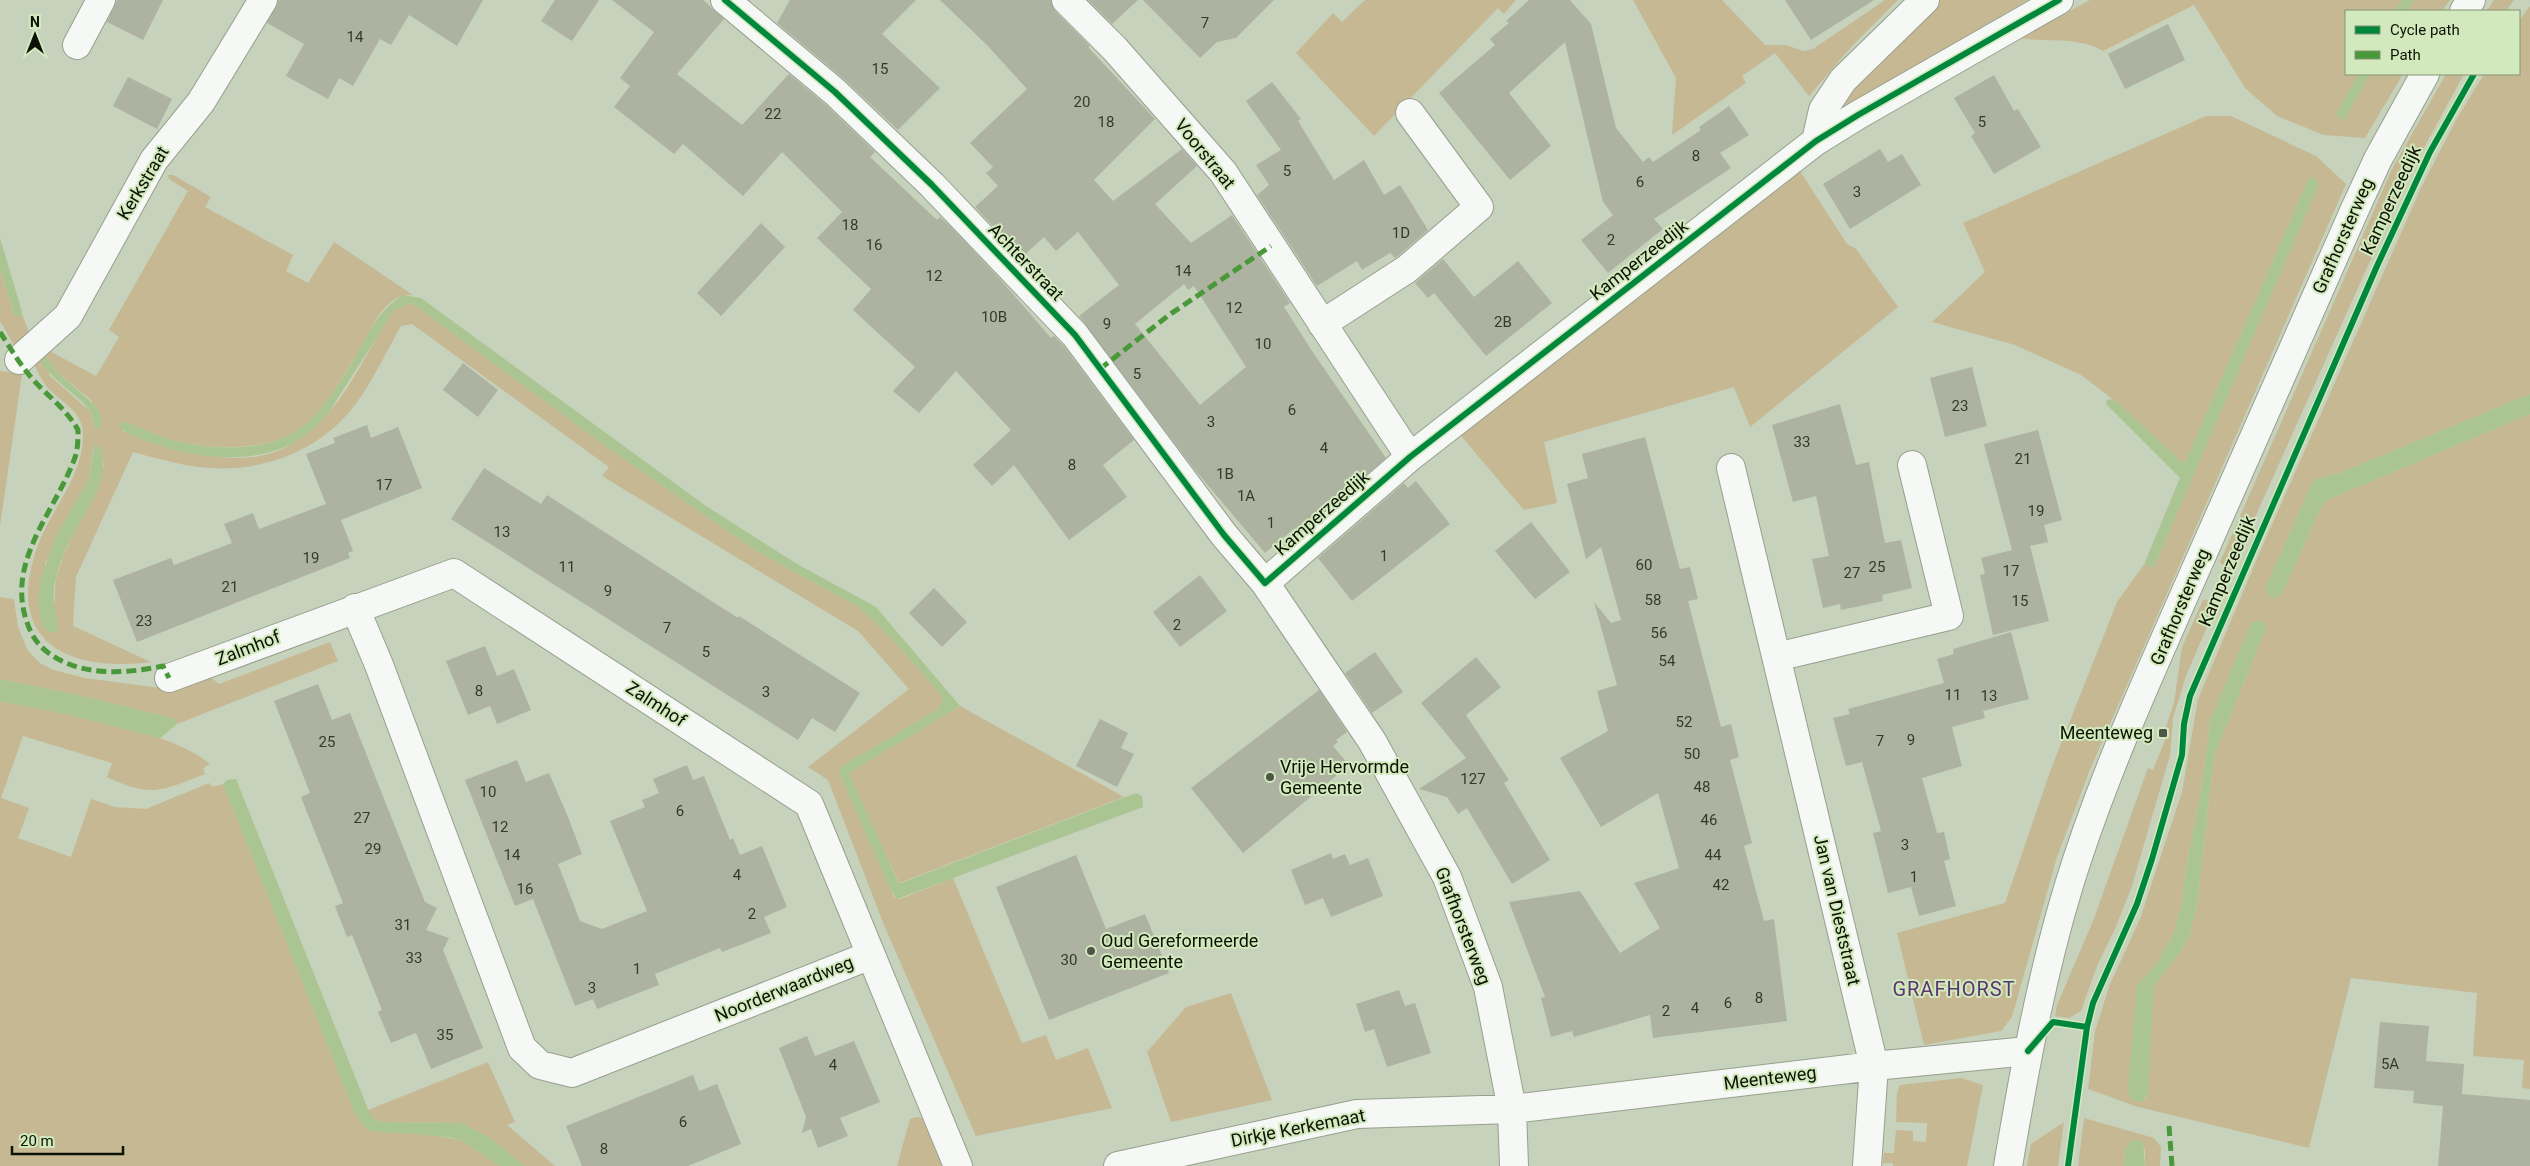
<svg xmlns="http://www.w3.org/2000/svg" width="2530" height="1166" viewBox="0 0 2530 1166" font-family="Roboto,sans-serif">
<style>
.green{fill:#c7b894;fill-rule:evenodd}
.water{fill:#abc592}
.building{fill:#adb3a0;fill-rule:evenodd}
.lines{fill:none;stroke-linecap:round;stroke-linejoin:round}
.minor-casing{stroke:#97a08e;stroke-width:30}
.major-casing{stroke:#97a08e;stroke-width:30}
.minor{stroke:#f6f8f5;stroke-width:28}
.major{stroke:#f6f8f5;stroke-width:28}
.quiet{stroke:#49983a;stroke-width:5;stroke-dasharray:10 5;stroke-linecap:butt}
.cycleway-casing{stroke:#d2e9bd;stroke-width:9}
.cycleway{stroke:#00873e;stroke-width:6}
.poi-dot{fill:#4d5645;stroke:#d2e9bd;stroke-width:2}
.labels{text-anchor:middle;stroke-width:4;stroke-linejoin:round;paint-order:stroke}
.number-label{font-size:15px;fill:#343b2c}
.street-label{font-size:18px;fill:#0c1305;stroke:#d2e9bd}
.poi-label{font-size:18px;fill:#0c1305;stroke:#d2e9bd;text-anchor:start}
.quarter-label{font-size:20px;letter-spacing:1px;fill:#58366f;stroke:#d2e9bd}
</style>
<rect width="100%" height="100%" fill="#c6d2bb"/>
<path class="green" d="M1365,0H1516L1504,14L1498,8L1374,136L1296,53L1333,13L1342,22Z
M1633,0H1722L1765,45H1786L1803,51L1813,49L1885,0H1898L1852,46L1809,96L1775,53L1742,76L1746,83L1672,135L1676,78Z
M1939,0H2028L1845,107L1844,100L1855,84Z
M2090,0H2402L2395,11H2346V74H2358L2336,114L2344,120L2370,74H2403L2365,138L2324,135L2277,116L2245,88L2194,5L2103,51C2077,36 2047,43 2019,38Z
M2414,0H2450L2442,11H2408Z
M2494,0H2514L2506,11H2487Z
M2530,6V394L2340,473L2316,479L2311,485L2265,589L2282,594L2322,505L2327,500L2530,414V1089L2522,1088L2524,1060L2473,1056L2477,993L2351,978L2309,1148L2138,1107L2088,1089L2095,1031L2110,984L2140,919L2182,792L2198,699L2262,547L2421,188L2456,120L2484,74H2519V21ZM2264,633L2214,756L2197,904L2190,934L2182,950L2154,985L2146,1098L2139,1102L2137,985L2155,966L2173,935L2182,905L2185,875L2203,778L2210,721Z
M2446,74H2464L2406,181L2230,573L2220,562L2392,169Z
M2206,116H2231L2316,156L2346,184L2089,772L2057,857L2012,1017L2001,1031L1924,1045L1897,933L2005,903L2051,769L2117,602L2145,563L2148,567H2154L2199,462L2309,178L2185,462L2183,463L2119,404L2081,375L2015,345L1932,322L1985,272L1963,223Z
M1798,168L1847,244L1856,249L1898,307L1750,427L1734,387L1544,442L1557,503L1524,510L1461,436L1732,215Z
M168,175H173L211,197L205,207L293,255L286,271L308,283L334,242L413,295C403,295 396,297 389,304C377,314 371,329 364,342C348,368 332,399 310,421C277,452 217,451 175,441C158,437 142,428 125,422L122,431C168,448 241,473 288,446C301,438 318,423 329,412C353,386 373,340 394,309L412,303L611,450L755,550L859,607L890,637L939,692L943,700L937,710L842,766L839,772L894,897L900,899L953,878L1022,1043L1046,1035L1056,1060L1088,1048L1112,1108L976,1136L884,925L828,780L808,767L909,689L858,631L602,476L609,467L412,324L401,326C386,352 373,381 355,405C317,455 253,476 192,466C172,463 152,457 133,452L76,577L73,626L151,662C65,673 3,640 38,545C52,508 84,475 83,433C82,410 60,402 47,387C41,379 36,370 33,360L44,348L96,376L119,337L109,330L188,191L169,179ZM48,358L56,371L92,401L97,429L94,426L91,412L49,375ZM100,447L104,465L64,554L56,579L54,606L45,564L89,478L93,449Z
M0,269L15,316L22,314L30,335L15,347L0,321Z
M0,371L22,374L0,526Z
M0,597L14,599L18,627L28,651L40,663L54,670L85,678L168,689L208,675L219,684L330,642L338,661L177,724L175,719L78,695L0,679Z
M2219,599L2186,676L2173,718L2170,755L2132,886L2115,929L2097,966L2081,1011L2069,1018L2055,1016L2057,1005L2093,921L2148,768L2153,770L2169,730L2165,729L2174,703L2182,647L2203,600Z
M0,701C52,711 172,730 210,764L203,768L205,774C161,791 152,798 107,777L112,763L23,736L1,798L29,808L18,838L71,857L91,799L115,807L146,809L209,783L212,787L223,784L355,1114L370,1131L430,1134L463,1141L499,1166H0Z
M960,706L1124,797L899,883L848,773Z
M1231,993L1272,1100L1171,1122L1147,1052L1186,1007Z
M488,1062L515,1122L507,1125L555,1166H525L490,1138L462,1123L384,1122C376,1120 371,1118 368,1110Z
M1961,1078L1983,1085L1967,1166H1893V1163H1883L1884,1153H1894L1896,1130L1913,1131V1141L1926,1142L1927,1123L1896,1122L1897,1093L1900,1085Z
M916,1117L922,1118L942,1166H897L910,1119Z
M2084,1118L2154,1138L2161,1147L2160,1166H2145V1149L2133,1139L2125,1149L2124,1166H2078Z
M2064,1122L2058,1166H2027L2031,1144Z"/>
<path class="water" d="M2402,0H2414L2408,11H2395Z
M2358,74H2370L2344,120H2341L2336,114Z
M2313,177L2319,184L2154,567H2148L2145,562L2180,478L2106,404L2107,400L2112,399L2119,404L2183,463L2185,462L2309,178Z
M0,238L22,312L21,317L15,316L0,269Z
M403,295L421,298L706,506L797,564L876,607L960,706L849,773L898,882L901,883L1136,793L1142,796L1143,807L897,899L890,889L839,772L842,766L937,710L943,700L939,692L890,637L859,607L755,550L611,450L412,303L394,310L329,412C317,425 304,439 287,446C248,464 195,458 155,444C145,440 128,436 120,428V425L125,422C142,428 158,437 175,441C217,451 278,453 310,420C325,406 338,385 349,368C366,340 374,313 403,295Z
M43,357L48,358L56,371L97,407L101,417V428L97,429C92,425 94,417 90,411C77,393 55,383 42,364Z
M2530,394V414L2327,500L2322,505L2282,594L2274,599L2268,596L2265,589L2311,485L2316,479L2340,473Z
M94,446L100,447C114,487 75,521 63,556C57,572 52,588 54,605C55,614 59,621 57,631L53,633L47,631L42,625L38,601L40,582L55,538L89,478Z
M2259,620L2266,625L2264,633L2214,756L2197,904L2190,934L2182,950L2154,986L2148,1093L2143,1101H2134L2129,1096L2128,1085L2137,985L2155,966L2173,935L2182,905L2185,875L2203,778L2210,721L2251,623Z
M0,679L78,695L175,719L177,724L160,738L65,714L0,701Z
M236,779L370,1114L376,1120L384,1122L462,1123L490,1138L525,1166H499L463,1141L448,1137L370,1131L363,1126L355,1114L223,784L227,780Z
M2133,1139L2143,1142L2145,1166H2124L2125,1149Z"/>
<path class="building" d="M117,0H163L143,40L107,22Z
M279,0H483L457,46L409,15L391,45L380,39L353,86L339,78L328,99L286,76L304,44L267,23Z
M555,0H599L572,41L541,21Z
M612,0H703L724,19L677,74L742,125L789,74L825,104L875,152L870,157L937,220L940,217L952,228L999,278L1051,338L1054,336L1063,345L1134,440L1103,465L1127,497L1069,540L1014,465L992,486L973,465L1011,430L956,371L919,413L893,391L915,367L853,310L871,289L817,238L842,212L782,152L743,196L683,144L674,154L614,107L630,86L620,78L654,32Z
M790,0H916L882,34L940,88L898,130L845,80L777,23Z
M940,0H1051L1055,11L1090,46L1088,47L1155,119L1094,180L1113,201L1182,149L1197,166L1155,204L1191,243L1232,215L1290,303L1284,307L1314,354L1386,458L1299,533L1295,528L1265,553L1195,470L1079,316L1119,285L1078,232L1056,251L1044,237L1022,257L975,207L998,186L986,173L993,167L970,143L1027,89L986,44ZM1184,284L1188,290L1194,286L1246,367L1200,405L1135,324Z
M1088,0H1138L1112,24Z
M1143,0H1274L1236,38L1217,42L1200,58Z
M1529,0H1570L1591,24L1616,128L1643,162L1649,157L1653,162L1701,130L1699,127L1729,106L1749,135L1720,153L1731,168L1654,219L1663,229L1608,273L1581,240L1613,215L1603,202L1565,42L1509,93L1551,146L1510,180L1439,93L1495,45L1490,39L1509,23L1506,21Z
M1785,0H1874L1811,40Z
M2168,24L2185,60L2125,89L2108,54Z
M1994,75L2014,111L2018,109L2041,147L1994,174L1971,136L1975,133L1954,98Z
M128,77L172,99L157,129L113,106Z
M1272,82L1301,119L1298,121L1334,180L1364,160L1384,195L1400,185L1428,230L1398,256L1395,258L1390,253L1362,270L1357,261L1317,286L1257,195L1269,185L1256,165L1281,150L1246,101Z
M1880,149L1888,162L1902,154L1921,185L1850,229L1823,184Z
M761,223L785,247L721,316L697,293Z
M1443,259L1474,297L1518,261L1552,303L1486,356L1434,293L1428,298L1415,283Z
M463,363L498,390L478,417L443,390Z
M1972,367L1987,426L1945,437L1930,378Z
M1840,404L1856,465L1869,462L1885,543L1901,540L1912,588L1882,595L1883,601L1841,610L1840,604L1823,608L1812,559L1829,556L1816,496L1793,502L1772,425Z
M367,425L371,438L398,427L422,488L341,520L353,551L348,553L350,558L137,642L113,580L171,558L174,565L232,543L224,524L253,513L259,529L326,504L306,454L335,443L333,438Z
M2038,430L2062,520L2044,525L2048,542L2030,546L2049,621L1993,635L1980,575L1985,574L1981,558L2012,550L1984,444Z
M1645,437L1680,569L1690,567L1698,599L1688,601L1721,727L1731,724L1739,757L1730,760L1752,843L1744,846L1764,921L1774,919L1787,1021L1653,1038L1650,1015L1574,1037L1572,1031L1551,1037L1541,998L1545,997L1509,902L1580,891L1620,953L1660,928L1634,883L1679,868L1658,793L1601,827L1560,758L1608,731L1597,691L1617,685L1594,602L1611,623L1621,620L1601,547L1586,559L1567,484L1588,478L1582,454Z
M484,468L541,504L547,495L738,618L739,616L860,693L835,732L812,718L798,740L451,519Z
M1416,481L1450,524L1352,601L1318,558L1404,483L1408,488Z
M1531,522L1570,572L1535,599L1495,551Z
M1200,575L1227,611L1180,647L1153,612Z
M934,588L967,622L942,647L909,613Z
M2011,632L2029,699L1983,711L1985,718L1952,727L1962,766L1922,778L1937,833L1944,832L1950,859L1944,861L1956,906L1919,916L1911,887L1888,893L1873,833L1881,831L1862,762L1846,766L1833,718L1850,714L1848,709L1944,683L1937,659L1954,654L1953,649Z
M485,646L497,676L514,669L531,710L497,724L490,706L468,715L446,661Z
M1375,652L1403,692L1372,713L1345,673Z
M1476,657L1501,687L1466,715L1509,780L1504,783L1550,860L1512,884L1467,808L1458,814L1447,797L1419,789L1466,758L1421,703Z
M318,684L332,720L350,713L425,902L437,908L426,930L449,938L443,950L483,1048L431,1069L416,1033L391,1043L378,1012L382,1010L352,935L347,937L335,906L343,903L301,797L310,793L274,701Z
M1319,690L1347,732L1336,740L1338,742L1333,746L1349,765L1243,853L1191,788Z
M1100,719L1128,733L1121,748L1134,754L1117,787L1076,766Z
M517,760L526,782L549,773L568,817L582,854L558,864L580,921L602,929L647,911L610,821L645,807L642,800L659,793L653,779L687,765L693,780L704,776L730,840L733,838L740,855L762,846L787,907L764,917L771,933L722,952L720,948L655,974L659,985L597,1009L593,999L575,1006L533,899L515,906L465,780Z
M1331,853L1333,859L1345,854L1350,865L1368,858L1383,896L1331,917L1323,898L1305,905L1291,870Z
M1076,855L1106,929L1145,914L1169,973L1049,1020L996,887Z
M1399,990L1405,1006L1415,1003L1431,1053L1387,1067L1374,1029L1365,1032L1356,1004Z
M2380,1022L2429,1026L2426,1061L2464,1064L2462,1094L2530,1100V1166H2438L2443,1106L2413,1103L2414,1091L2374,1088Z
M807,1036L815,1056L854,1041L880,1102L840,1118L848,1136L818,1148L811,1129L802,1133L806,1117L779,1048Z
M693,1075L699,1091L717,1084L741,1144L688,1166H582L566,1126Z"/>
<g class="lines">
<g class="minor-casing">
<path id="minor" d="M725,0L835,92L932,185L1075,335L1224,535L1265,583L1372,741L1447,877L1488,987L1512,1109L1514,1166
M1066,0L1115,49L1223,172L1410,457
M77,45L101,0
M1816,141L1823,110L1843,80L1925,0
M1322,324L1407,269L1479,207L1410,113
M19,360L68,316L154,160L201,102L263,0
M1731,468L1874,1066L1867,1166
M1265,583L1410,457L1816,141L1858,115L2059,0
M355,608L379,665L522,1048L540,1065L572,1073L871,955L958,1166
M1777,657L1949,616L1912,465
M169,678L454,573L809,804L871,955
M1118,1166L1357,1114L1512,1109L1874,1066L2028,1051"/>
</g>
<g class="major-casing">
<path id="major" d="M2464,11L2471,0
M2008,1166C2024,1072 2041,977 2069,885C2101,781 2147,680 2191,580C2246,457 2300,333 2355,209L2378,159L2425,74"/>
</g>
<use href="#minor" class="minor"/>
<use href="#major" class="major"/>
<path class="quiet" d="M0,332C12,351 24,371 39,386C54,401 68,412 78,430C78,440 78,451 74,460C55,511 9,558 25,616C29,630 34,641 46,651C78,677 125,674 163,666L169,678
M1100,369L1169,315L1271,246
M2169,1126L2172,1166"/>
<g class="cycleway-casing">
<path id="cycleway" d="M725,0L835,92L932,185L1075,335L1224,535L1265,583L1410,457L1816,141L1858,115L2059,0
M2028,1051L2053,1022L2087,1027
M2068,1166L2087,1027L2093,1003L2137,904L2152,859L2182,755L2184,724L2190,696L2377,266L2430,152L2474,74"/>
</g>
<use href="#cycleway" class="cycleway"/>
</g>
<g class="poi-dot">
<rect x="2158" y="728" width="10" height="10" rx="2.5"/>
<circle cx="1270" cy="777" r="5"/>
<circle cx="1091" cy="951" r="5"/>
</g>
<g class="labels">
<g class="number-label">
<text x="1205" y="28">7</text>
<text x="355" y="42">14</text>
<text x="880" y="74">15</text>
<text x="1082" y="107">20</text>
<text x="773" y="119">22</text>
<text x="1106" y="127">18</text>
<text x="1982" y="127">5</text>
<text x="1696" y="161">8</text>
<text x="1287" y="176">5</text>
<text x="1640" y="187">6</text>
<text x="1857" y="197">3</text>
<text x="850" y="230">18</text>
<text x="1401" y="238">1D</text>
<text x="1611" y="245">2</text>
<text x="874" y="250">16</text>
<text x="1183" y="276">14</text>
<text x="934" y="281">12</text>
<text x="1234" y="313">12</text>
<text x="994" y="322">10B</text>
<text x="1503" y="327">2B</text>
<text x="1107" y="329">9</text>
<text x="1263" y="349">10</text>
<text x="1137" y="379">5</text>
<text x="1960" y="411">23</text>
<text x="1292" y="415">6</text>
<text x="1211" y="427">3</text>
<text x="1802" y="447">33</text>
<text x="1324" y="453">4</text>
<text x="2023" y="464">21</text>
<text x="1072" y="470">8</text>
<text x="1225" y="479">1B</text>
<text x="384" y="490">17</text>
<text x="1246" y="501">1A</text>
<text x="2036" y="516">19</text>
<text x="1271" y="528">1</text>
<text x="502" y="537">13</text>
<text x="1384" y="561">1</text>
<text x="311" y="563">19</text>
<text x="1644" y="570">60</text>
<text x="567" y="572">11</text>
<text x="1877" y="572">25</text>
<text x="2011" y="576">17</text>
<text x="1852" y="578">27</text>
<text x="230" y="592">21</text>
<text x="608" y="596">9</text>
<text x="1653" y="605">58</text>
<text x="2020" y="606">15</text>
<text x="144" y="626">23</text>
<text x="1177" y="630">2</text>
<text x="667" y="633">7</text>
<text x="1659" y="638">56</text>
<text x="706" y="657">5</text>
<text x="1667" y="666">54</text>
<text x="479" y="696">8</text>
<text x="766" y="697">3</text>
<text x="1953" y="700">11</text>
<text x="1989" y="701">13</text>
<text x="1684" y="727">52</text>
<text x="1911" y="745">9</text>
<text x="1880" y="746">7</text>
<text x="327" y="747">25</text>
<text x="1692" y="759">50</text>
<text x="1473" y="784">127</text>
<text x="1702" y="792">48</text>
<text x="488" y="797">10</text>
<text x="680" y="816">6</text>
<text x="362" y="823">27</text>
<text x="1709" y="825">46</text>
<text x="500" y="832">12</text>
<text x="1905" y="850">3</text>
<text x="373" y="854">29</text>
<text x="512" y="860">14</text>
<text x="1713" y="860">44</text>
<text x="737" y="880">4</text>
<text x="1914" y="882">1</text>
<text x="1721" y="890">42</text>
<text x="525" y="894">16</text>
<text x="752" y="919">2</text>
<text x="403" y="930">31</text>
<text x="414" y="963">33</text>
<text x="1069" y="965">30</text>
<text x="637" y="974">1</text>
<text x="592" y="993">3</text>
<text x="1759" y="1003">8</text>
<text x="1728" y="1008">6</text>
<text x="1695" y="1013">4</text>
<text x="1666" y="1016">2</text>
<text x="445" y="1040">35</text>
<text x="2390" y="1069">5A</text>
<text x="833" y="1070">4</text>
<text x="683" y="1127">6</text>
<text x="604" y="1154">8</text>
</g>
<g class="street-label">
<text transform="translate(1205 154) rotate(51)" y="6">Voorstraat</text>
<text transform="translate(143 183) rotate(-59)" y="6">Kerkstraat</text>
<text transform="translate(2391 200) rotate(-65)" y="6">Kamperzeedijk</text>
<text transform="translate(2343 236) rotate(-66)" y="6">Grafhorsterweg</text>
<text transform="translate(1639 260) rotate(-38)" y="6">Kamperzeedijk</text>
<text transform="translate(1026 262) rotate(46)" y="6">Achterstraat</text>
<text transform="translate(1322 513) rotate(-41)" y="6">Kamperzeedijk</text>
<text transform="translate(2227 571) rotate(-67)" y="6">Kamperzeedijk</text>
<text transform="translate(2180 607) rotate(-67)" y="6">Grafhorsterweg</text>
<text transform="translate(248 648) rotate(-21)" y="6">Zalmhof</text>
<text transform="translate(656 704) rotate(33)" y="6">Zalmhof</text>
<text transform="translate(1837 910) rotate(77)" y="6">Jan van Dieststraat</text>
<text transform="translate(1463 926) rotate(69)" y="6">Grafhorsterweg</text>
<text transform="translate(784 989) rotate(-22)" y="6">Noorderwaardweg</text>
<text transform="translate(1770 1078) rotate(-7)" y="6">Meenteweg</text>
<text transform="translate(1298 1128) rotate(-11)" y="6">Dirkje Kerkemaat</text>
</g>
<g class="poi-label">
<text x="2153" y="739" text-anchor="end">Meenteweg</text>
<text x="1280" y="773">Vrije Hervormde<tspan x="1280" dy="21">Gemeente</tspan></text>
<text x="1101" y="947">Oud Gereformeerde<tspan x="1101" dy="21">Gemeente</tspan></text>
</g>
<g class="quarter-label">
<text x="1954" y="996">GRAFHORST</text>
</g>
</g>
<rect x="2345" y="10" width="175" height="65" fill="#d2e9bd" stroke="#839373"/>
<rect x="2355" y="26" width="25" height="8" fill="#00873e" stroke="#839373"/>
<text x="2390" y="35" font-size="15" fill="#0c1305">Cycle path</text>
<rect x="2355" y="51" width="25" height="8" fill="#49983a" stroke="#839373"/>
<text x="2390" y="60" font-size="15" fill="#0c1305">Path</text>
<g transform="translate(35 35)" stroke="#d2e9bd" stroke-width="4" paint-order="stroke">
<path d="M0-4L9 19L0 12L-9 19Z" fill="#0c1305"/>
<text y="-8" font-size="14" font-weight="bold" text-anchor="middle" fill="#0c1305">N</text>
</g>
<path d="M12 1146v8h111v-8" fill="none" stroke="#0c1305" stroke-width="2.5"/>
<text x="20" y="1146" font-size="15" fill="#0c1305" stroke="#d2e9bd" stroke-width="4" paint-order="stroke">20 m</text>
</svg>
